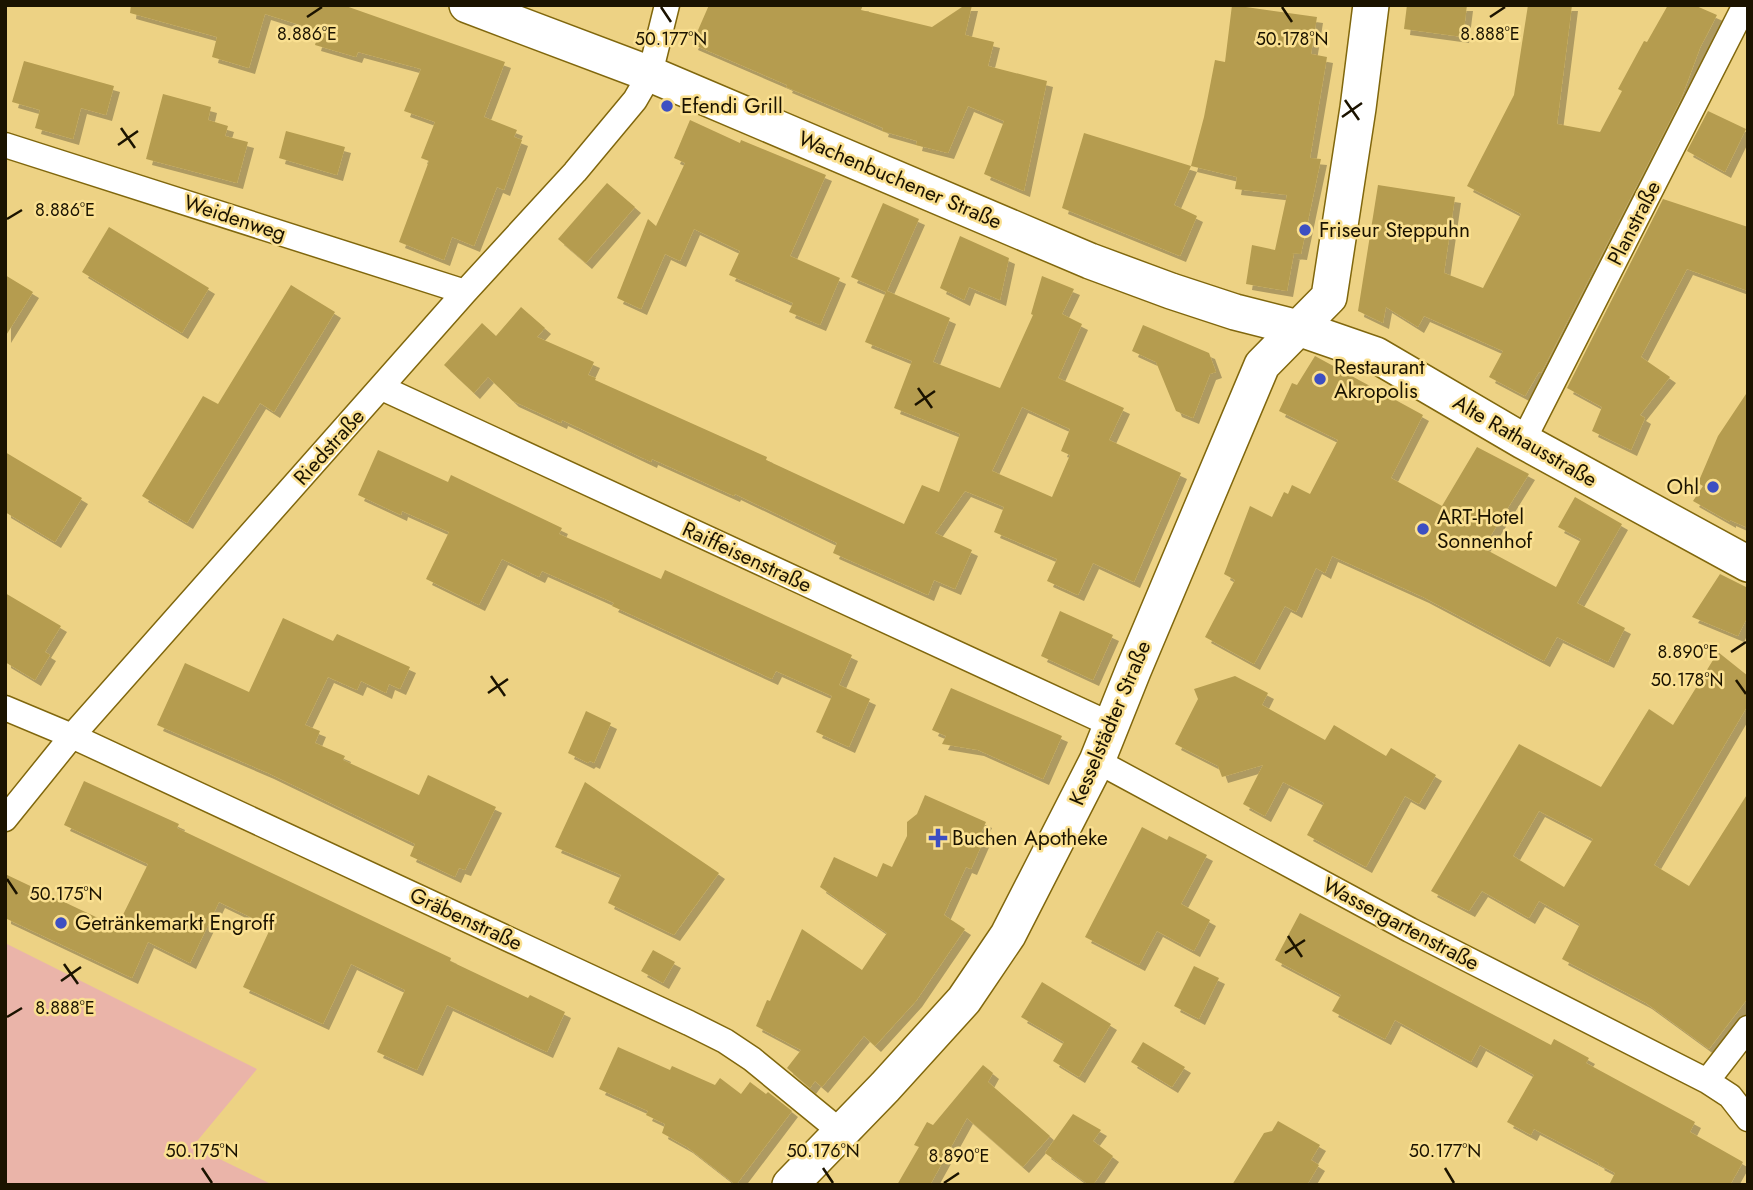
<svg xmlns="http://www.w3.org/2000/svg" width="1753" height="1190" viewBox="0 0 1753 1190" font-family="Jost,sans-serif">
<style>
.green{fill:#eab4a9}
.building{fill:#b59c4f;fill-rule:evenodd;filter:url(#shadow)}
.lines{fill:none;stroke-linecap:round;stroke-linejoin:round}
.minor-casing{stroke:#80670d;stroke-width:27}
.secondary-casing{stroke:#80670d;stroke-width:38}
.minor{stroke:#fff;stroke-width:24}
.secondary{stroke:#fff;stroke-width:35}
.ticks{fill:none;stroke:#1b1300;stroke-width:2.5}
.poi-dot{fill:#3d4fc2;stroke:#fae091;stroke-width:2.5}
.labels{text-anchor:middle;stroke-width:5;stroke-linejoin:round;paint-order:stroke}
.poi-label{font-size:21px;fill:#1b1300;stroke:#fae091;text-anchor:start}
.street-label{font-size:21px;fill:#1b1300;stroke:#fae091}
.ticks-label{font-size:18px;text-anchor:middle;fill:#1b1300;stroke:#fae091;stroke-width:5;stroke-linejoin:round;paint-order:stroke}
</style>
<defs>
<filter id="shadow"><feDropShadow dx="6" dy="6" stdDeviation="0" flood-color="#0004"/></filter>
</defs>
<rect width="100%" height="100%" fill="#edd284"/>
<path class="green" d="M5,943L257,1069L193,1146L273,1185H5Z"/>
<path class="building" d="M131,5H343L505,62L484,117L517,130L514,137L522,140L504,190L497,187L474,246L452,237L444,260L399,242L429,161L421,158L435,122L404,111L421,69L358,52L356,57L315,45L319,31L265,14L249,68L212,57L217,37L130,13Z
M709,5H863L861,10L932,27L965,5H972L965,35L994,42L988,66L1047,81L1024,191L984,174L1004,121L968,106L948,153L916,145L917,141L882,131L883,128L786,87L787,85L692,44Z
M1232,5L1317,17L1311,54L1327,57L1310,158L1321,159L1301,254L1291,253H1294L1287,291L1246,284L1252,245L1275,250L1287,195L1235,189L1237,177L1191,166L1174,205L1197,216L1180,256L1062,208L1084,133L1191,166L1204,117L1215,60L1225,62Z
M1407,5H1467L1463,37L1404,29Z
M1528,5H1572L1557,124L1600,132L1622,91L1618,89L1644,41L1647,42L1668,5H1694L1717,15L1700,48L1681,99L1541,373L1539,372L1525,396L1489,377L1503,351L1424,316L1418,327L1386,307L1383,323L1358,311L1378,185L1455,197L1444,273L1483,288L1521,214L1467,186L1514,95Z
M24,61L114,86L106,115L81,108L73,139L35,128L40,110L12,102Z
M163,94L211,107L208,120L228,126L225,136L248,142L237,183L146,159Z
M1708,111L1746,129L1725,172L1687,151Z
M690,120L740,143L741,140L826,175L790,256L840,278L820,325L789,312L793,303L729,275L740,251L694,229L680,261L665,254L641,309L617,298L648,219L656,226L685,163L674,158Z
M286,131L345,147L337,175L279,158Z
M607,183L635,207L586,263L558,239Z
M1663,199L1748,227V291L1687,269L1641,357L1670,377L1640,415L1645,418L1631,450L1592,431L1602,407L1567,388Z
M883,203L919,219L887,291L950,318L933,362L1000,388L1033,315L1031,314L1042,276L1074,289L1062,314L1082,324L1058,378L1124,408L1109,440L1181,473L1134,582L1093,563L1078,595L1047,581L1057,559L994,532L1004,507L965,491L935,533L972,550L955,589L934,580L928,595L833,553L837,543L735,494L734,496L652,459L651,462L562,420L561,423L513,401L488,377L474,393L444,365L482,323L496,336L521,307L545,328L537,337L594,362L588,375L596,378L595,380L767,457L766,460L904,524L922,485L939,492L960,434L894,408L912,361L865,342L886,292L851,277ZM1022,407L1070,429L1061,451L1070,455L1052,497L992,471Z
M109,227L209,288L182,333L82,272Z
M960,236L1009,258L1000,300L969,287L964,300L940,288Z
M5,275L33,292L5,337Z
M291,285L335,312L274,412L260,403L187,523L142,496L203,396L218,404Z
M1143,325L1209,353L1216,372L1210,374L1193,418L1176,411L1156,362L1132,351Z
M1315,356L1423,415L1391,478L1442,506L1477,447L1529,474L1483,548L1556,587L1581,539L1558,527L1575,497L1622,524L1577,603L1625,628L1608,662L1557,637L1544,661L1423,597L1332,556L1325,573L1316,568L1296,612L1285,606L1254,664L1205,637L1235,580L1224,574L1250,506L1272,517L1284,492L1288,494L1292,485L1310,494L1338,440L1279,411L1292,383L1297,385Z
M1748,391V528L1730,520V522L1693,501L1703,486L1698,483L1718,436Z
M378,450L448,482L451,475L562,528L559,534L661,579L665,570L852,655L839,685L870,699L849,747L816,732L832,696L776,671L772,679L612,606L614,603L542,571L539,577L502,559L479,605L426,579L449,532L402,511L401,515L358,495Z
M5,452L82,498L55,542L5,512Z
M1720,574L1748,588V616L1738,636L1692,617Z
M5,593L61,626L45,652L50,655L35,680L5,662Z
M1060,611L1113,635L1093,680L1041,656Z
M283,618L333,641L337,634L410,667L400,689L389,684L386,693L361,681L357,690L328,677L305,725L320,731L315,743L345,756L343,760L419,795L428,775L496,807L465,870L459,868L455,877L423,862L410,856L415,844L268,773L157,725L185,663L249,692Z
M1718,652L1748,676V705L1654,865L1689,886L1748,793V998L1709,1049L1646,1003L1562,959L1580,924L1539,901L1529,918L1482,891L1469,911L1431,891L1519,744L1601,787L1649,709L1673,725ZM1539,811L1593,839L1564,887L1513,856Z
M1235,676L1268,693L1262,705L1325,740L1334,725L1386,756L1391,748L1436,775L1419,804L1405,796L1366,867L1307,835L1324,803L1283,782L1265,816L1243,804L1263,765L1222,777L1218,766L1175,744L1198,699L1194,689Z
M951,688L1062,736L1043,779L978,750L942,744L946,736L932,730Z
M586,711L611,723L594,763L590,761L588,763L568,753Z
M84,781L179,824L177,828L451,958L450,961L528,998L530,995L565,1012L547,1052L447,1005L417,1070L377,1052L405,990L351,964L323,1024L243,987L271,927L219,902L190,963L148,942L132,978L5,918V874L117,927L148,864L64,825Z
M585,782L719,873L674,935L608,903L621,875L555,847Z
M925,795L986,822L980,835L985,837L971,869L966,867L944,915L965,929L916,1001L875,1046L864,1036L822,1087L815,1081L810,1088L787,1068L801,1050L756,1026L767,1000L770,1001L802,929L862,970L887,933L820,887L834,857L877,877L883,863L892,867L907,836V822L917,814Z
M1142,827L1167,840L1169,836L1207,855L1181,904L1210,920L1194,951L1157,931L1139,965L1085,937Z
M1300,913L1551,1045L1554,1039L1589,1058L1586,1063L1695,1122L1690,1132L1743,1162L1730,1185H1609L1615,1173L1598,1164L1599,1163L1534,1129L1531,1135L1507,1122L1534,1075L1480,1045L1471,1062L1395,1020L1385,1039L1332,1011L1341,995L1275,960Z
M653,950L675,962L663,983L641,971Z
M1194,966L1219,978L1199,1019L1174,1006Z
M1042,982L1111,1024L1079,1077L1053,1061L1064,1042L1021,1017Z
M1143,1042L1185,1067L1172,1087L1131,1062Z
M618,1047L670,1070L672,1066L715,1085L720,1078L741,1094L750,1082L766,1094L768,1092L792,1111L736,1185L687,1147L662,1133L665,1124L646,1115L648,1111L599,1089Z
M983,1065L993,1073L988,1082L1050,1136L1023,1167L967,1118L930,1185H897L919,1147L914,1145L927,1122L933,1125Z
M1073,1114L1101,1130L1093,1141L1113,1156L1093,1185H1089L1045,1153Z
M1278,1121L1320,1145L1311,1160L1319,1165L1307,1185H1232L1264,1133L1272,1131Z"/>
<g class="lines">
<g class="minor-casing">
<path id="minor" d="M5,145L465,292
M382,388L1112,725
M1523,441L1745,5
M5,708L72,736L689,1023L725,1041L752,1059L841,1132
M1097,761L1410,930L1707,1081L1730,1096L1748,1119
M5,819L72,736L465,292L575,172L635,100L650,74L667,5
M1707,1081L1748,1028"/>
</g>
<g class="secondary-casing">
<path id="secondary" d="M467,5L650,74L1090,261L1171,291L1235,312L1298,328L1376,355L1523,441L1748,564
M790,1185L885,1087L964,1000L1008,935L1097,761L1133,671L1262,365L1329,297L1358,108L1371,5"/>
</g>
<use href="#minor" class="minor"/>
<use href="#secondary" class="secondary"/>
</g>
<path class="ticks" d="M661,7L671,22M1282,7L1292,22M307,17L322,7M1490,17L1505,7M1345,100L1359,120M1342,117L1362,103M121,128L135,148M118,145L138,131M7,219L22,210M918,388L932,408M915,405L935,391M1731,652L1746,642M491,676L505,696M1736,680L1746,694M488,693L508,679M7,879L17,894M1288,936L1302,957M1285,953L1305,940M64,964L78,984M61,981L81,967M7,1017L22,1008M202,1168L212,1183M823,1168L833,1183M1445,1168L1454,1183M944,1183L959,1173"/>
<g class="poi-dot">
<circle cx="667" cy="106" r="7"/>
<circle cx="1305" cy="230" r="7"/>
<circle cx="1320" cy="379" r="7"/>
<circle cx="1713" cy="487" r="7"/>
<circle cx="1423" cy="529" r="7"/>
<path d="M934.5 827.5h7v7h7v7h-7v7h-7v-7h-7v-7h7z"/>
<circle cx="61" cy="923" r="7"/>
</g>
<g class="labels">
<g class="poi-label">
<text x="681" y="113">Efendi Grill</text>
<text x="1319" y="237">Friseur Steppuhn</text>
<text x="1334" y="374">Restaurant<tspan x="1334" dy="24">Akropolis</tspan></text>
<text x="1699" y="494" text-anchor="end">Ohl</text>
<text x="1437" y="524">ART-Hotel<tspan x="1437" dy="24">Sonnenhof</tspan></text>
<text x="952" y="845">Buchen Apotheke</text>
<text x="75" y="930">Getränkemarkt Engroff</text>
</g>
<g class="street-label">
<text transform="translate(900 180) rotate(23)" y="7">Wachenbuchener Straße</text>
<text transform="translate(235 218) rotate(18)" y="7">Weidenweg</text>
<text transform="translate(1634 223) rotate(-63)" y="7">Planstraße</text>
<text transform="translate(1525 441) rotate(30)" y="7">Alte Rathausstraße</text>
<text transform="translate(329 447) rotate(-48)" y="7">Riedstraße</text>
<text transform="translate(747 557) rotate(25)" y="7">Raiffeisenstraße</text>
<text transform="translate(1110 723) rotate(-67)" y="7">Kesselstädter Straße</text>
<text transform="translate(466 919) rotate(25)" y="7">Gräbenstraße</text>
<text transform="translate(1401 924) rotate(28)" y="7">Wassergartenstraße</text>
</g>
</g>
<g class="ticks-label">
<text x="307" y="40">8.886°E</text>
<text x="1490" y="40">8.888°E</text>
<text x="1292" y="45">50.178°N</text>
<text x="671" y="45">50.177°N</text>
<text x="65" y="216">8.886°E</text>
<text x="1688" y="658">8.890°E</text>
<text x="1687" y="686">50.178°N</text>
<text x="66" y="900">50.175°N</text>
<text x="65" y="1014">8.888°E</text>
<text x="202" y="1157">50.175°N</text>
<text x="823" y="1157">50.176°N</text>
<text x="1445" y="1157">50.177°N</text>
<text x="959" y="1162">8.890°E</text>
</g>
<rect width="1753" height="1190" fill="none" stroke="#1b1300" stroke-width="14"/>
</svg>
